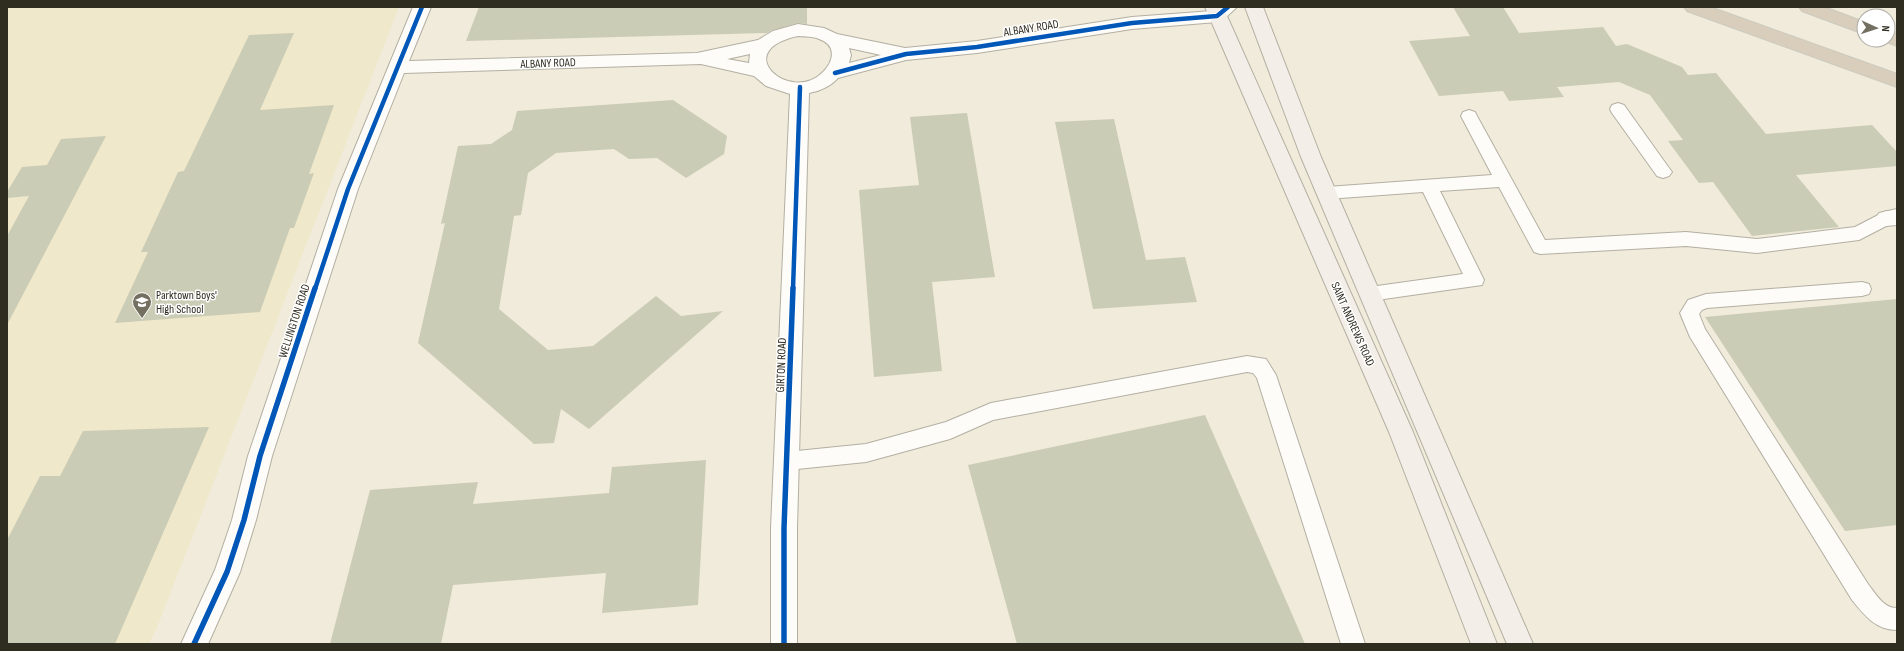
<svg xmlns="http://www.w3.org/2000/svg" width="1904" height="651" viewBox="0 0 1904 651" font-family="'Sofia Sans Condensed',sans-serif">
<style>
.built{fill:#efe8cb}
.building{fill:#cbccb5}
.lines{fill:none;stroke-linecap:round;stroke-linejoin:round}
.service-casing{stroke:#b3afa2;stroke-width:2}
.minor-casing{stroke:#b3afa2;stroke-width:2}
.secondary-casing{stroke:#b3afa2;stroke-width:2}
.motorway-casing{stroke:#cccac1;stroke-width:2}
.service{fill:#fdfcf9;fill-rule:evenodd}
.minor{fill:#fdfcf9;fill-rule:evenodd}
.secondary{fill:#f3eee7;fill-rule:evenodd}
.motorway{fill:#d8cebb;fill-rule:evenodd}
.cycleway-far1-casing{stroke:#fff;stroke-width:6}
.cycleway-casing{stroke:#fff;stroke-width:8}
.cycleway-far1{stroke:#0057b8;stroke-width:4.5}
.cycleway{stroke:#0057b8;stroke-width:5.5}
.labels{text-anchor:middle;stroke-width:3;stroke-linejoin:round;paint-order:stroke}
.street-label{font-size:12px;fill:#2f2c20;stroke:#fff}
.poi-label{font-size:12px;fill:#2f2c20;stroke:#fff;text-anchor:start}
</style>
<rect width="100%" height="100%" fill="#f0ebda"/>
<path class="built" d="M7,7H399L156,630L149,644H7Z"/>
<path class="building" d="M479,7H807V24L798,23L773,30L767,33L466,41Z
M1453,7H1503L1519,33L1603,27L1616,46L1627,44L1682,67L1688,75L1716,73L1766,134L1872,125L1897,152V166L1796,175L1839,227L1752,236L1713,182L1699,183L1668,141L1683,140L1650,95L1619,82L1557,87L1564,97L1509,101L1503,91L1439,96L1409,41L1470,36Z
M294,33L260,110L334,105L309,174L314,173L294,228H290L260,312L115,323L148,252H141L178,172L184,171L249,35Z
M673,100L727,136L724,154L686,178L657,158L629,159L614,149L556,153L528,173L521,215L514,216L499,309L548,350L593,346L656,296L681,316L723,311L589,429L561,409L554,443L534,444L418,343L445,223L441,224L458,146L491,144L512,130L517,111Z
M967,113L995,277L932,282L942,371L874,377L859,190L919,185L910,117Z
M1114,119L1146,260L1185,257L1197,302L1093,309L1055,122Z
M106,136L7,325V236L29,196L7,198V192L22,167L47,165L61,139Z
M1897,299V525L1845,531L1705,317Z
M1205,415L1305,644H1017L968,465Z
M209,427L115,644H7V540L40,476H60L83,431Z
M706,460L698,605L602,613L606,573L453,585L441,644H330L370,490L478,482L473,504L609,493L612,467Z"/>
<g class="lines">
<g class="service-casing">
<path id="service" d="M1618,103L1624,105L1669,168L1672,172L1669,176L1663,178L1657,176L1612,113L1610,109L1612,105Z
M1469,110L1475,112L1477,116L1545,240L1686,232L1757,239L1855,227L1886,211L1892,213L1895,218L1892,223L1859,240L1757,253L1686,246L1540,254L1534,252L1499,187L1440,191L1484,280L1482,285L1370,301L1363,299L1361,294L1363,289L1370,287L1463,274L1423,192L1327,199L1321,197L1318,193L1321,189L1327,187L1492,175L1461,116L1463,112Z
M1862,282L1869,284L1871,289L1869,294L1862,296L1707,308L1702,310L1699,314L1705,329L1868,584C1876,594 1883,608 1897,608V630C1876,630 1864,615 1852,600L1690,337L1680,313L1688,300L1706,294Z
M1247,356L1266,359L1276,375L1365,644H1341L1257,378L1253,373L1247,372L993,420L950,439L866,462L787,470L780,467L777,461L780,455L787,452L866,444L946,422L991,403Z"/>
</g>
<g class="minor-casing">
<path id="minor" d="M413,7H431L409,61L697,53L758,40L773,31L798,24L824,28L837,34L905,48L977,41L1132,17L1212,11L1217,7H1237L1223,20L1217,22L1132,29L977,53L906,60L838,78C831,86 820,91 809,93L797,528V644H771V528L790,94L766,86L754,76L701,64L404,73L358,189L272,456L256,520L240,572L208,644H181L215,570L232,520L248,456L338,189ZM798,36C805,37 813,36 819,39C837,45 834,61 823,72C791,105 728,51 798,36ZM849,48L881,55L849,63L851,55ZM750,54L749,63L727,59Z
M1897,209V225L1886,226L1879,223L1876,218L1879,213Z"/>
</g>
<g class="secondary-casing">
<path id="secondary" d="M1205,7H1223L1413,432L1497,644H1471L1389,432Z
M1245,7H1263L1321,157L1533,644H1507L1301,157Z"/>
</g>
<g class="motorway-casing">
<path id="motorway" d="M1684,7H1710L1897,74V87L1687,11Z
M1799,7H1824L1864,22V34L1802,11Z
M1888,30L1897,33V46L1882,40H1888Z"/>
</g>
<use href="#service" class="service"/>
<use href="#minor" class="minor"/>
<use href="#secondary" class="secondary"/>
<use href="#motorway" class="motorway"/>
<g class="cycleway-far1-casing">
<path id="cycleway-far1" d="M835,73L906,54L977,47L1132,23L1217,16L1228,7
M315,289L348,189L422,7
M793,289L800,87"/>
</g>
<g class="cycleway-casing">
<path id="cycleway" d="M194,644L227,572L244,520L260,456L315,288
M784,644V528L793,288"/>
</g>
<use href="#cycleway-far1" class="cycleway-far1"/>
<use href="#cycleway" class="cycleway"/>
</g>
<defs>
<g id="school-pin" transform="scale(1)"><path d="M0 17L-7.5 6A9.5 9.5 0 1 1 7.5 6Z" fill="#736f61" stroke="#fff"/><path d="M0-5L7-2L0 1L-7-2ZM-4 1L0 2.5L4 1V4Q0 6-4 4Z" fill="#fff"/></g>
</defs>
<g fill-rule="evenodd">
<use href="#school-pin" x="142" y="302"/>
</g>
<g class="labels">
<g class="street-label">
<text transform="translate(1031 28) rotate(-9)" y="4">ALBANY ROAD</text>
<text transform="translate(548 63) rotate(-2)" y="4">ALBANY ROAD</text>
<text transform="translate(294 321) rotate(-72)" y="4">WELLINGTON ROAD</text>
<text transform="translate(1353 324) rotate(66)" y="4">SAINT ANDREWS ROAD</text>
<text transform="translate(781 365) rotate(-88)" y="4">GIRTON ROAD</text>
</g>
<g class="poi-label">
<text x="156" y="299">Parktown Boys'<tspan x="156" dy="14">High School</tspan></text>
</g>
</g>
<rect width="1904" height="651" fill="none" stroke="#2f2c20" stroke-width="16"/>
<g transform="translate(1876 28) rotate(93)"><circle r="19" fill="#ffffff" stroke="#acaba6"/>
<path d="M0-3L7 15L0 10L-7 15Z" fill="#736f61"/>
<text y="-6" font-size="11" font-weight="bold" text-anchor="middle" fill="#2f2c20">N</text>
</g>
</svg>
